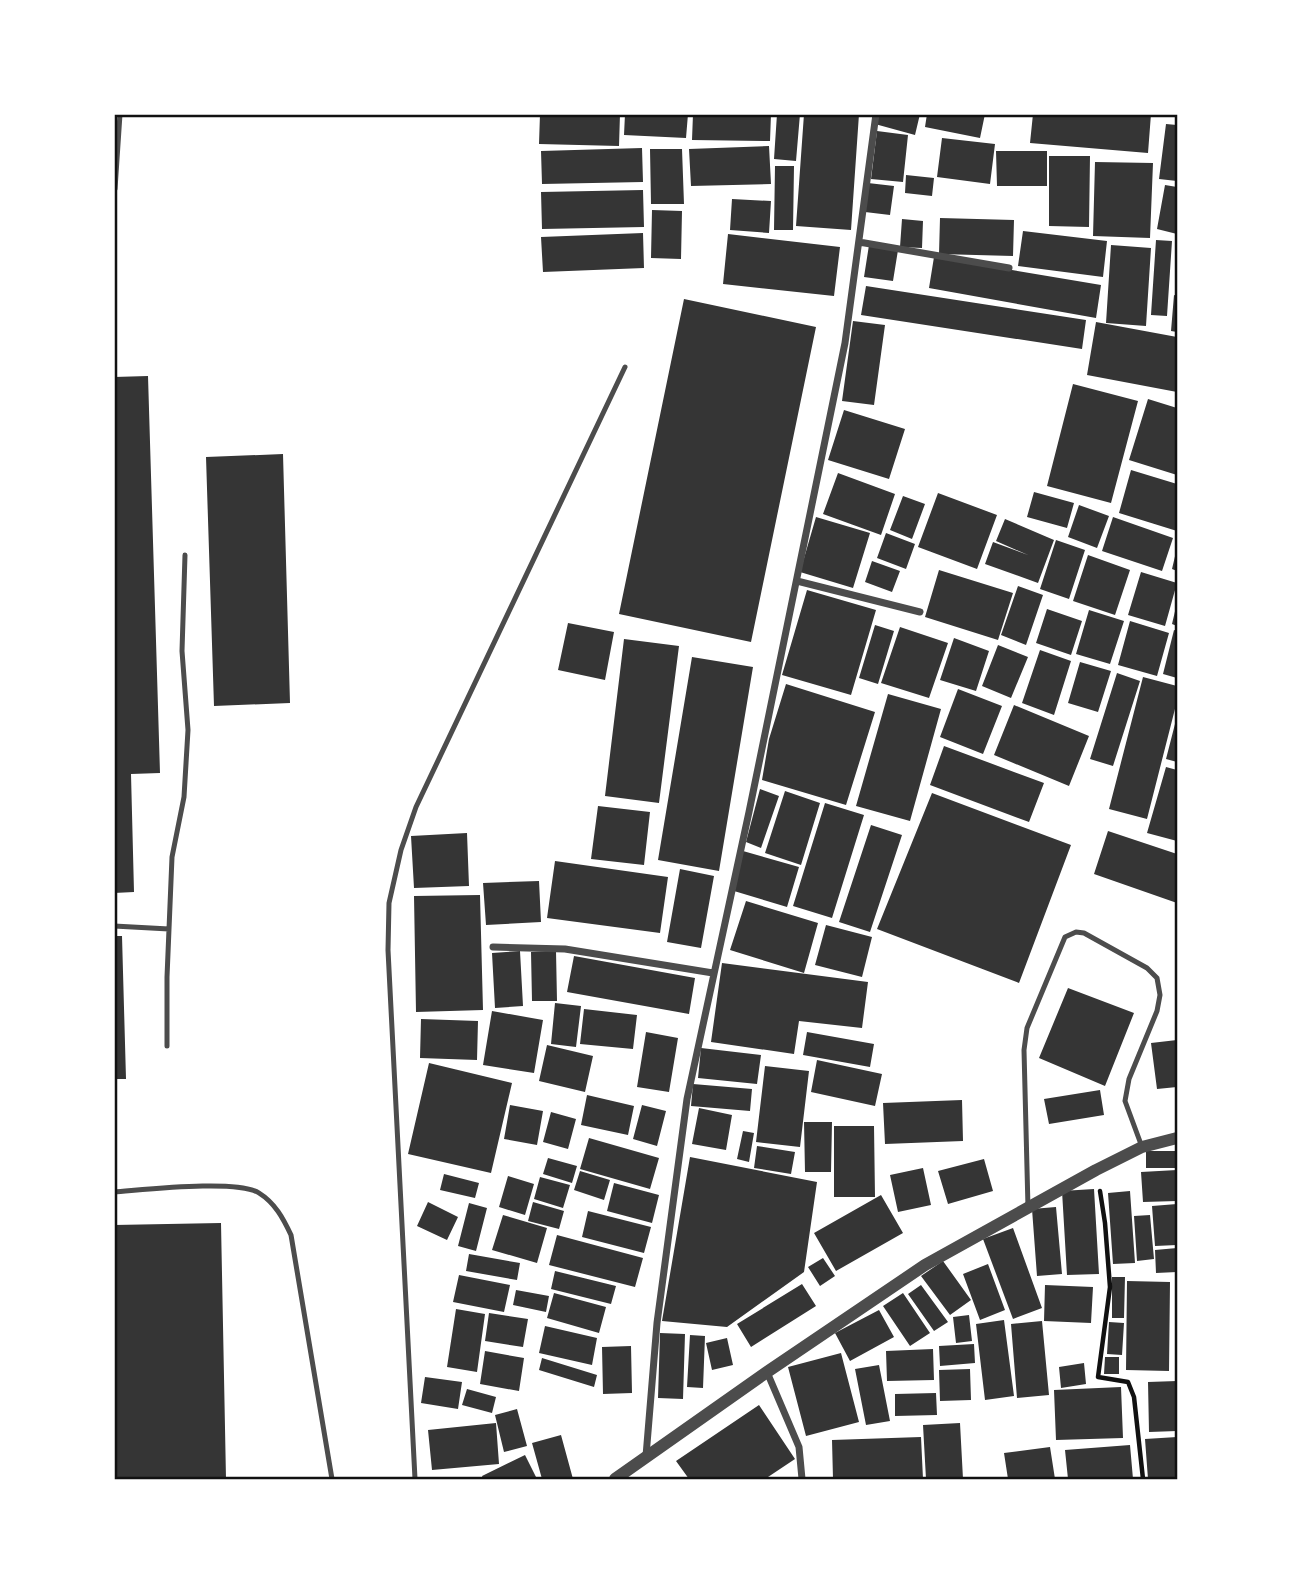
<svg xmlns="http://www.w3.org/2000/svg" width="1291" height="1593" viewBox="0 0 1291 1593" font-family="Arial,sans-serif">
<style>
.building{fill:#353535}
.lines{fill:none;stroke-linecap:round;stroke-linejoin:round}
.path{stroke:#111;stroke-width:4.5}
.service{stroke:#4c4c4c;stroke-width:5}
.minor{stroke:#4c4c4c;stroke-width:7}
.tertiary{stroke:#4c4c4c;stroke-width:12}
.neatline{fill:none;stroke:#111;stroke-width:2.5}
</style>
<rect width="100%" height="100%" fill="#fff"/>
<path class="building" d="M540,114H620L619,146L539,144Z
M625,114H688L686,138L624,135Z
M693,114H771L770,141L692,140Z
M777,114H800L796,161L774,159Z
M804,114H859L851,230L796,226Z
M878,114H920L915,135L875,124Z
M927,114H985L980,138L925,127Z
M1033,114H1151L1148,153L1030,143Z
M1166,124L1177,125V181L1159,179Z
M877,131L908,135L903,182L871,179Z
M942,138L995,144L990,184L937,177Z
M769,146L771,184L691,186L689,149Z
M642,148L643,182L542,184L541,151Z
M650,149H682L684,204H651Z
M996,151H1047V186H997Z
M1049,156H1090L1089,227L1049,226Z
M1095,162L1153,163L1150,238L1093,236Z
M775,166H794L793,230H774Z
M906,175L934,178L932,196L905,193Z
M868,183L894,186L890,215L865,212Z
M1165,185L1177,187V234L1157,229Z
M643,190L644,227L542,229L541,192Z
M732,199L771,201L769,233L730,230Z
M652,210L682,211L681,259L651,258Z
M940,218L1014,220L1013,256L939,254Z
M902,219L923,221L922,248L900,247Z
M1023,231L1107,241L1103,277L1018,266Z
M643,233L644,268L543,272L541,237Z
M728,234L840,247L834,296L723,284Z
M1156,240L1172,241L1167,316L1151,315Z
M869,245L898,250L893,281L864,277Z
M1111,245L1151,248L1146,326L1106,323Z
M934,257L1101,285L1096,318L929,288Z
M866,286L1086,320L1082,349L861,315Z
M1174,295L1177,296V332L1171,331Z
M684,299L816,327L751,642L619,614Z
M853,321L885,325L874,405L842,401Z
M1096,322L1177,337V392L1087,375Z
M148,376L160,773L131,774L134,892L114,893V377Z
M1073,384L1138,401L1111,503L1047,486Z
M1148,399L1177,408V475L1129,460Z
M844,410L905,429L889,479L828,460Z
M283,454L290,703L214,706L206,457Z
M1131,470L1177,484V531L1119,513Z
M838,473L895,494L881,535L823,514Z
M1034,492L1074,503L1067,528L1027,517Z
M938,493L997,515L977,569L918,547Z
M903,496L925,504L912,539L890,530Z
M1079,505L1109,516L1097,548L1068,537Z
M816,517L870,533L853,588L800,572Z
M1113,517L1173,538L1162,571L1102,551Z
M1005,519L1054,540L1038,583L985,564L993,542L1028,555L996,541Z
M886,533L915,544L906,569L877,558Z
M1056,540L1085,550L1069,599L1040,589Z
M1176,552H1177V571L1172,569Z
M1088,555L1130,570L1115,615L1073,601Z
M872,561L900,571L892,592L865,582Z
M939,570L1013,593L998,640L925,617Z
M1141,572L1177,583L1165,626L1128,615Z
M1018,586L1043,595L1026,645L1001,635Z
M807,590L876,610L851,695L782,675Z
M1176,607H1177V626L1172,624Z
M1047,609L1082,621L1071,655L1036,643Z
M1089,610L1124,621L1110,664L1076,654Z
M1130,621L1169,633L1157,676L1118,665Z
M568,623L614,632L605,680L558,670Z
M875,625L894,631L878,684L859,678Z
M900,627L948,643L929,698L881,683Z
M1174,630L1177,631V678L1163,674Z
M954,638L989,651L976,691L940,680Z
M624,639L679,646L659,803L605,796Z
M998,645L1028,657L1011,698L982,686Z
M1040,650L1071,661L1054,715L1022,703Z
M692,657L753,667L719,871L658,860Z
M1080,662L1111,671L1098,712L1068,703Z
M1117,673L1140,681L1113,766L1090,759Z
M1143,677L1177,686V701L1147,819L1109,809Z
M786,684L875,712L846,805L762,780L769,739Z
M958,689L1002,706L983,754L940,737Z
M888,694L941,709L910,821L856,806Z
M1014,705L1089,736L1069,786L994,755Z
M1176,720H1177V762L1166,759Z
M944,746L1044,783L1029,822L930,785Z
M1166,767L1177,770V841L1147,833Z
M760,789L779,796L761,848L746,842Z
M785,791L820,803L801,865L765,853Z
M932,793L1071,845L1019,983L877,929Z
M825,803L864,815L832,918L793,906Z
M598,806L650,812L644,865L591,859Z
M871,825L902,835L870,932L839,922Z
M1108,831L1177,854V903L1094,874Z
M467,833L469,886L414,888L411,836Z
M743,851L799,867L787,907L734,891Z
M555,861L668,877L660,933L547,918Z
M680,869L714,876L701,948L667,942Z
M539,881L541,922L486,925L483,883Z
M480,895L483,1010L416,1012L414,896Z
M746,901L818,923L804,973L730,950Z
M826,925L872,937L862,977L815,965Z
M114,936H122L126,1079H114Z
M520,951L523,1006L495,1008L492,953Z
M556,951L557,1001H532L531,952Z
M574,956L695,978L689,1014L567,992Z
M722,963L868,982L862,1028L799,1021L794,1054L711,1042Z
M1068,988L1134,1013L1105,1086L1039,1058Z
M555,1003L581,1006L576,1047L551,1044Z
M584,1009L637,1015L633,1049L580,1044Z
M492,1011L543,1020L534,1073L483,1065Z
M421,1019L478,1021L477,1060L420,1058Z
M646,1032L678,1038L669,1092L637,1087Z
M807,1032L874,1044L870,1067L803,1055Z
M1177,1040V1087L1157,1089L1151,1043Z
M547,1045L593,1056L585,1092L539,1081Z
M701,1048L761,1055L757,1084L698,1078Z
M817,1060L882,1074L875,1106L811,1092Z
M429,1063L512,1083L491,1173L408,1154Z
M765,1066L809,1071L800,1147L756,1142Z
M693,1084L752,1089L750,1111L691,1106Z
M1100,1090L1104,1115L1049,1124L1044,1099Z
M587,1095L634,1106L628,1135L581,1125Z
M962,1100L963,1141L885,1144L883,1103Z
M510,1105L543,1111L537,1145L504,1139Z
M642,1105L666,1111L657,1146L633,1139Z
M699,1108L732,1115L726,1150L692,1144Z
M551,1112L576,1119L568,1149L543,1142Z
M804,1122H832L831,1172H805Z
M834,1126H874L875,1197H834Z
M743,1131L754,1133L749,1162L737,1159Z
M589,1138L659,1158L650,1189L580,1169Z
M757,1146L795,1152L791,1174L754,1168Z
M1146,1151H1177V1168H1146Z
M690,1157L817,1182L804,1272L727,1327L662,1321Z
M548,1158L577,1166L572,1183L543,1174Z
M984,1159L993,1191L948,1204L938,1171Z
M923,1168L931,1205L898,1212L890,1175Z
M1177,1170V1201L1143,1202L1141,1172Z
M580,1171L610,1180L604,1200L574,1190Z
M444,1174L479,1183L475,1198L440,1190Z
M508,1176L534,1184L525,1215L499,1207Z
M540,1177L570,1185L563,1208L534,1199Z
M614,1183L659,1195L652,1223L607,1211Z
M1094,1189L1099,1274L1067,1275L1062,1191Z
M1130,1191L1135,1263L1113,1264L1108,1193Z
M881,1195L903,1233L836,1271L814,1233Z
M428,1202L458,1217L447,1240L417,1226Z
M533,1202L564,1211L559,1229L528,1221Z
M469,1203L487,1208L476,1251L458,1246Z
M1177,1204V1245L1155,1246L1152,1206Z
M1056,1207L1062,1274L1037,1276L1032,1209Z
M588,1211L651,1227L644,1253L582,1237Z
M503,1215L547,1228L537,1263L492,1250Z
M1150,1215L1154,1259L1137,1261L1134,1216Z
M221,1223L226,1479H114V1225Z
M1013,1228L1042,1308L1013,1319L983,1239Z
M557,1235L643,1258L635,1287L549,1265Z
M1177,1248V1272L1156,1273L1155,1250Z
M469,1254L520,1263L517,1280L466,1271Z
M823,1258L835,1276L820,1286L808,1267Z
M943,1261L971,1300L950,1315L921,1276Z
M988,1264L1005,1310L980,1320L963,1274Z
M555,1271L616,1286L611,1304L551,1289Z
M459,1275L510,1285L504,1312L453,1302Z
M1112,1277H1125L1124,1318H1112Z
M1127,1281L1170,1282L1169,1371L1126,1370Z
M802,1284L816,1306L751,1347L737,1324Z
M921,1285L948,1322L934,1331L908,1294Z
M1045,1285L1093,1287L1091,1323L1044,1321Z
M516,1290L549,1296L546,1312L513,1305Z
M554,1293L606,1307L599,1333L547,1318Z
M903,1293L930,1333L910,1346L883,1306Z
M456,1309L485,1314L477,1372L447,1367Z
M879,1310L894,1337L850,1361L835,1333Z
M489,1313L528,1319L523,1347L485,1341Z
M969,1315L972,1341L956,1343L953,1317Z
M1004,1320L1014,1396L985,1400L976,1324Z
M1042,1321L1049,1395L1017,1398L1011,1324Z
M1109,1322L1124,1323L1122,1355L1107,1354Z
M545,1326L597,1338L592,1365L539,1353Z
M660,1333L685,1334L683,1399L658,1398Z
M690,1335L705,1336L703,1388L687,1387Z
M727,1338L733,1365L712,1370L706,1343Z
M974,1344L975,1363L940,1366L939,1346Z
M631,1346L632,1393L603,1394L602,1347Z
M933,1349L934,1380L887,1381L886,1351Z
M485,1351L524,1358L519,1391L480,1384Z
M841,1353L859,1422L806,1436L788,1367Z
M1105,1357H1119V1374H1104Z
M542,1358L597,1375L594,1387L539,1370Z
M1084,1363L1086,1384L1061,1388L1059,1367Z
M879,1365L890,1421L866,1425L855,1369Z
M970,1369L971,1400L940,1401L939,1370Z
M425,1377L462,1382L458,1409L421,1403Z
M1177,1381V1431L1149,1432L1148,1382Z
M1121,1387L1123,1438L1056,1440L1054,1390Z
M467,1389L496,1397L492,1413L462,1405Z
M936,1393L937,1415L895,1416V1394Z
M759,1405L795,1459L765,1479H689L676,1461Z
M517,1409L527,1446L504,1452L495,1415Z
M496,1423L499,1464L432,1470L428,1430Z
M960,1423L963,1479H926L923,1425Z
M561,1435L573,1479H542L532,1443Z
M921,1437L923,1479H833L832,1440Z
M1177,1437V1479H1148L1145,1439Z
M1130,1445L1133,1479H1068L1065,1450Z
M1050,1447L1055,1479H1008L1004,1453Z
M525,1455L537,1479H483L482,1476Z"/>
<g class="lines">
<path class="path" d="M1100,1191L1105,1223L1110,1287L1098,1377L1128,1382L1134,1397L1143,1479"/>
<path class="service" d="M115,189L120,114
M114,926L169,929
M167,1046V977L172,857L184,797L188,730L182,651L185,555
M114,1192C143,1190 237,1179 259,1193C275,1203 283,1218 291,1235L332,1479
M1028,1208L1024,1050L1027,1028L1065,937L1076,932L1084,933L1147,968L1157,978L1160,995L1157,1011L1129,1079L1125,1101L1142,1147
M415,1479L388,950L389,903L401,850L416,807L625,367"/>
<path class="minor" d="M859,242L1009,268
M797,581L920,612
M493,947L565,949L713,973
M767,1372L799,1447L802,1479
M646,1456L657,1323L687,1099L749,812L845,343L876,114"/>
<path class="tertiary" d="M615,1479L767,1372L925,1265L1096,1170L1142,1147L1177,1138"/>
</g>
<rect width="1291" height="1593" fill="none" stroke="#ffffff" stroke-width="231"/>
<rect x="116" y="116" width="1060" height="1362" class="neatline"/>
</svg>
